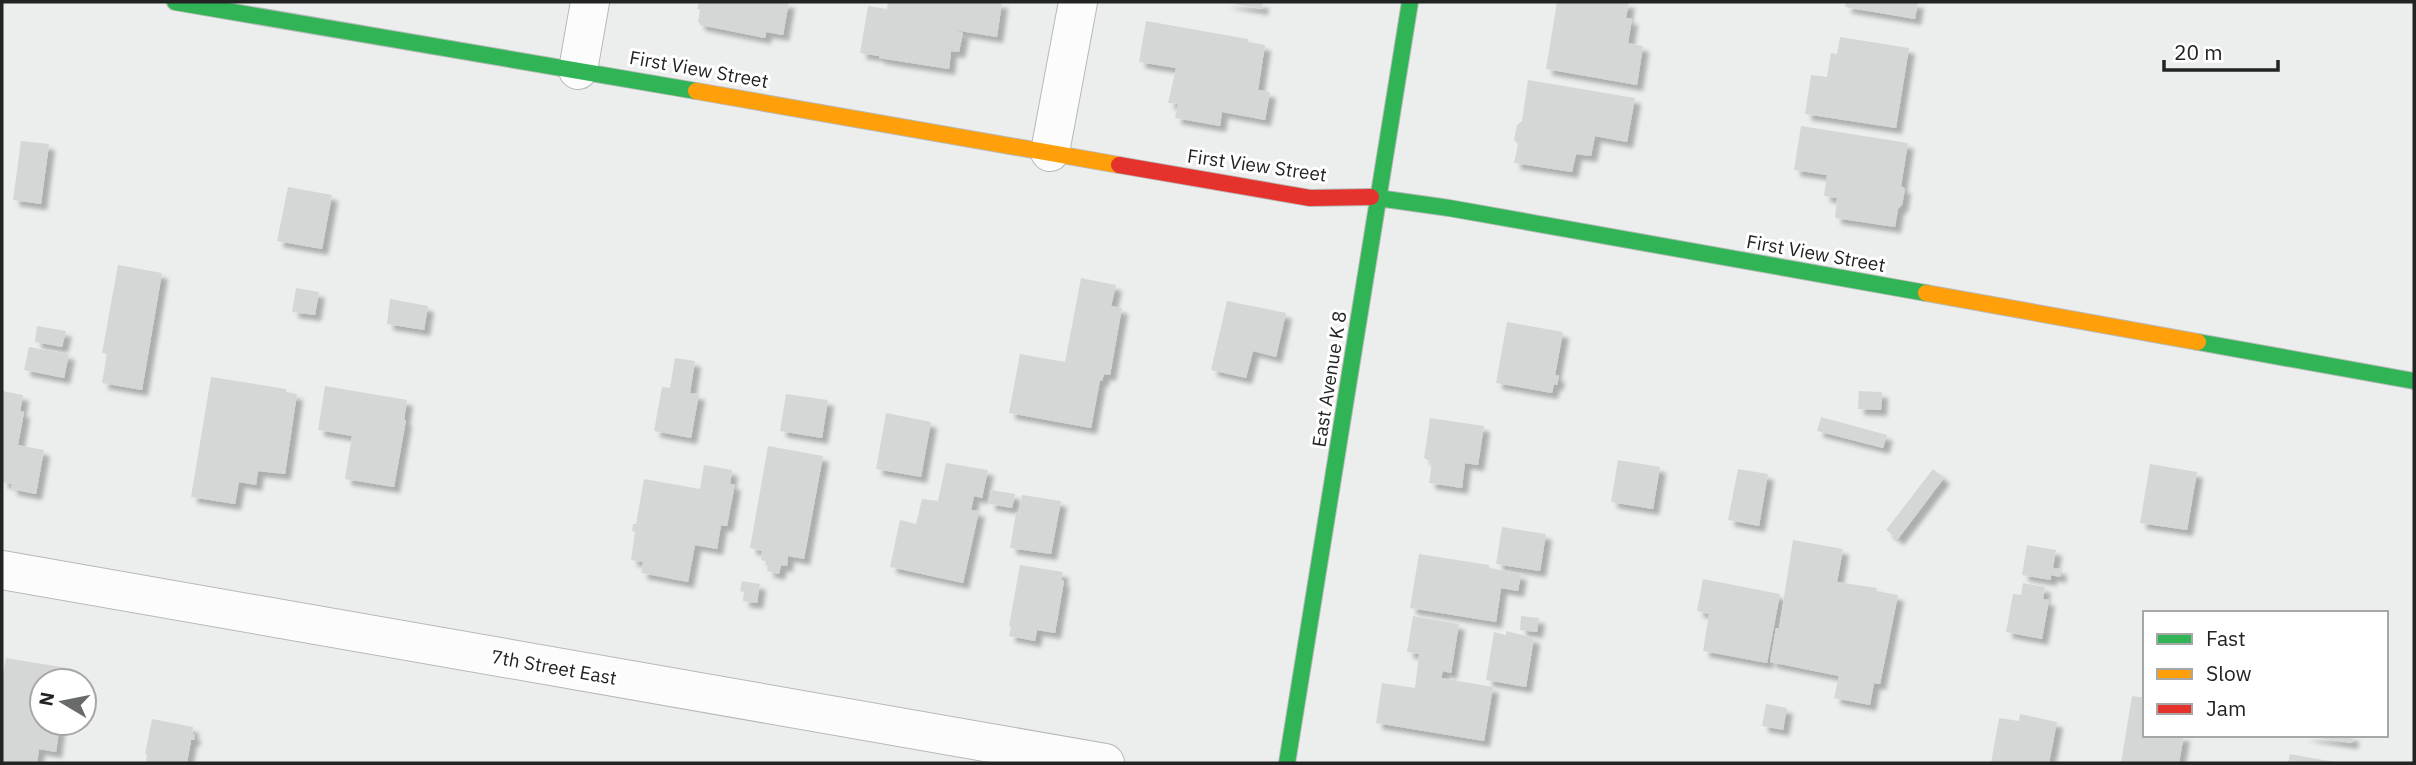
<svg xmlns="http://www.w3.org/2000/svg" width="2416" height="765" viewBox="0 0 2416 765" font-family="'IBM Plex Sans',sans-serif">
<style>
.building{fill:#d5d7d6;filter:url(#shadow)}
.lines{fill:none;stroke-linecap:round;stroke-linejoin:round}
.street-casing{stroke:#b7b9b8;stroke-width:40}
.fast-casing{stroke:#b7b9b8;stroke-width:18}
.slow-casing{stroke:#b7b9b8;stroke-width:18}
.jam-casing{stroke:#b7b9b8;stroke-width:18}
.street{stroke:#fcfcfc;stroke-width:38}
.fast{stroke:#30b455;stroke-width:16}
.slow{stroke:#ff9f0a;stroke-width:16}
.jam{stroke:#e5322d;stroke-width:16}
.labels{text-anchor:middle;stroke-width:6;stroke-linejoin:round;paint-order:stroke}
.street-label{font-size:19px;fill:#222423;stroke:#fff}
</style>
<defs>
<filter id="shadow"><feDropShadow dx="6" dy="6" stdDeviation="2" flood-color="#0004"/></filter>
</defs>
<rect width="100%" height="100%" fill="#ebeeec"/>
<path class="building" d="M699,2H789L783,35L766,32L765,38L700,25V23H698L700,9H697Z
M888,2H1002L997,37L954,30L963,33L959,52L951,51L949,69L879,58V56L860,53L868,6L887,9Z
M1223,2H1263L1262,9Z
M1557,2H1629L1626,18L1632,19L1628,43L1643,46L1637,85L1546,69Z
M1846,2H1918L1915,19L1845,7Z
M1146,21L1248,39V42L1265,45L1258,90L1270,92L1265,120L1222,112L1220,126L1175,118L1178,104L1168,103L1176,68L1139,62Z
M1840,37L1909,48L1896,128L1805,114L1811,75L1827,77L1831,53L1837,54Z
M1528,80L1635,98L1627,142L1595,136L1591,156L1576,154L1572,172L1514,163L1518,144L1514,140L1517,125L1522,121Z
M1801,126L1908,143L1901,186L1905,189L1902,205L1898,209L1895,227L1835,218L1837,198L1824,196L1827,175L1794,170Z
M21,141L49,144L41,204L13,200Z
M288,187L332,195L322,249L277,241Z
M118,265L162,273L142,390L102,383L107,354L102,353Z
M1081,278L1116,285L1111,306L1122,308L1110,375L1104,374L1102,381L1100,380L1091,428L1009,413L1020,354L1065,362Z
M296,288L319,292L315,315L292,312Z
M390,299L428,306L424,330L387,324Z
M1227,301L1286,313L1276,357L1253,351L1246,378L1211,370Z
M1507,322L1563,332L1555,375L1559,376L1557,385L1554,384L1552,393L1496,383Z
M37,326L66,331L62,347L35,342Z
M29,347L69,354L64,378L24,370Z
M675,358L695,361L690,393L699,394L691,438L654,431L662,387L670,388Z
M211,377L286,389V392L297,394L285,474L258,471L256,485L239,482L235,504L191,497Z
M325,386L407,400L404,420H406L394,487L345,479L352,436L318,430Z
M2,391L23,395L20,411L24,412L18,445L44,450L36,494L11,489L12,484L2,482Z
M1859,391L1882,392L1881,410L1858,409Z
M786,394L828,400L822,438L780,431Z
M886,413L931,422L921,477L876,469Z
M1821,417L1887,435L1883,448L1817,431Z
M1430,418L1484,426L1478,465L1465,463L1462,488L1429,483L1432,462L1424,458Z
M768,446L823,456L804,559L788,556L787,566L781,565L779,574L767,571L769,562L761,560L762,551L750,548Z
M1618,460L1660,467L1653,509L1611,502Z
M946,463L988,470L982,498L974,496L971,510L979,511L963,583L890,567L900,520L916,524L922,499L938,501Z
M2150,464L2197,472L2187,530L2140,523Z
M704,465L732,470L730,484H735L727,526L721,525L717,549L695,545L688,582L641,573L643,562L631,560L635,532L632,531L633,524H636L644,479L700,489Z
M1738,469L1768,474L1759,526L1728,520Z
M1933,469L1944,478L1898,539L1886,530Z
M991,490L1015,494L1012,508L989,504Z
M1022,495L1061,501L1051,554L1010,548L1016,513L1019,514Z
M1502,527L1546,534L1540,571L1496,564Z
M1793,540L1843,549L1837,582L1877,588L1876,591L1898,595L1880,684L1874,683L1870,705L1834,698L1839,676L1770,662L1776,628L1779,629Z
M2027,545L2056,550L2053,568L2061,569L2060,577L2051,575V580L2022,575Z
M1419,554L1489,565V568L1521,574L1518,591L1501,588L1496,622L1410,608Z
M1020,565L1063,572L1061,580L1064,581L1055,633L1037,630L1035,641L1009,636L1011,626H1009Z
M1703,579L1780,594L1767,663L1703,651L1709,614L1697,611Z
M742,581L760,584L757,603L743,601L744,592L740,591Z
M2023,583L2045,587L2043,599L2049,600L2042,639L2006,632L2013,594L2021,595Z
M1413,616L1459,624L1451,673L1443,671L1441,678L1493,687L1484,741L1376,723L1382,683L1415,688L1419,654L1407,652Z
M1521,616L1539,618L1537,632L1520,630Z
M1506,631L1534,638L1526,687L1486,680L1494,632L1506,635Z
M6,658L73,669L71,681H42V723H60L56,752L39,749L37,763H2V680Z
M2132,696L2145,698V735H2184L2179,763H2121Z
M1766,704L1787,708L1783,730L1762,726Z
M2020,714L2057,722L2049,763H1991L1999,718L2019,721Z
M152,719L193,727L192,734L195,735L194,740H191L187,763H146L147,754H145Z
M2301,735H2353L2352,743Z
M2290,754L2334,762V763H2288Z"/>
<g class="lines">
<g class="street-casing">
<path id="street" d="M578,70L590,2
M1050,152L1078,2
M2,570L1105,763"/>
</g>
<g class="fast-casing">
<path id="fast" d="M175,2L696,91
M1371,197L1449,208L1926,293
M2198,342L2414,381
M1287,763L1410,2"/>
</g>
<g class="slow-casing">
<path id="slow" d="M696,91L1119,165
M1926,293L2198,342"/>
</g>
<g class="jam-casing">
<path id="jam" d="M1119,165L1310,198L1371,197"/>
</g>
<use href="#street" class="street"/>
<use href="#fast" class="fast"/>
<use href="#slow" class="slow"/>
<use href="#jam" class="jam"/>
</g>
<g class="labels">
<g class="street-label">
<text transform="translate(699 69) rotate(10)" y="7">First View Street</text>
<text transform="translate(1257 165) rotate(8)" y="7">First View Street</text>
<text transform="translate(1816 253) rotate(10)" y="7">First View Street</text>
<text transform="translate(1329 379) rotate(-81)" y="7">East Avenue K 8</text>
<text transform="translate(554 667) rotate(10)" y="7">7th Street East</text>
</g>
</g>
<rect width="2416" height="765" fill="none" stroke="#222423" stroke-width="7"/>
<rect x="2143" y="611" width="245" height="126" fill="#ffffff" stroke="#a7a7a7" stroke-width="2"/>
<rect x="2157" y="634" width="35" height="10" fill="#30b455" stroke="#a7a7a7" stroke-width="2"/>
<text x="2206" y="646" font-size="21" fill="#222423">Fast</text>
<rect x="2157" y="669" width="35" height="10" fill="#ff9f0a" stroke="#a7a7a7" stroke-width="2"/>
<text x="2206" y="681" font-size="21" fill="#222423">Slow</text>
<rect x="2157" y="704" width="35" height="10" fill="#e5322d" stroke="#a7a7a7" stroke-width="2"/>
<text x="2206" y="716" font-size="21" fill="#222423">Jam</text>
<g transform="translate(63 702) rotate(280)"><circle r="33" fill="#ffffff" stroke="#a7a7a7" stroke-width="2"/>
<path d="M0-5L12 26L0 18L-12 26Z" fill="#686b69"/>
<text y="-10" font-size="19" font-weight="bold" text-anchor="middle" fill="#222423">N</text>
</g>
<path d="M2164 60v10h114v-10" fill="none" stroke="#222423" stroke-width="3.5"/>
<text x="2174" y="60" font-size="21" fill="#222423" stroke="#ffffff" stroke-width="5" paint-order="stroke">20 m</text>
</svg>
